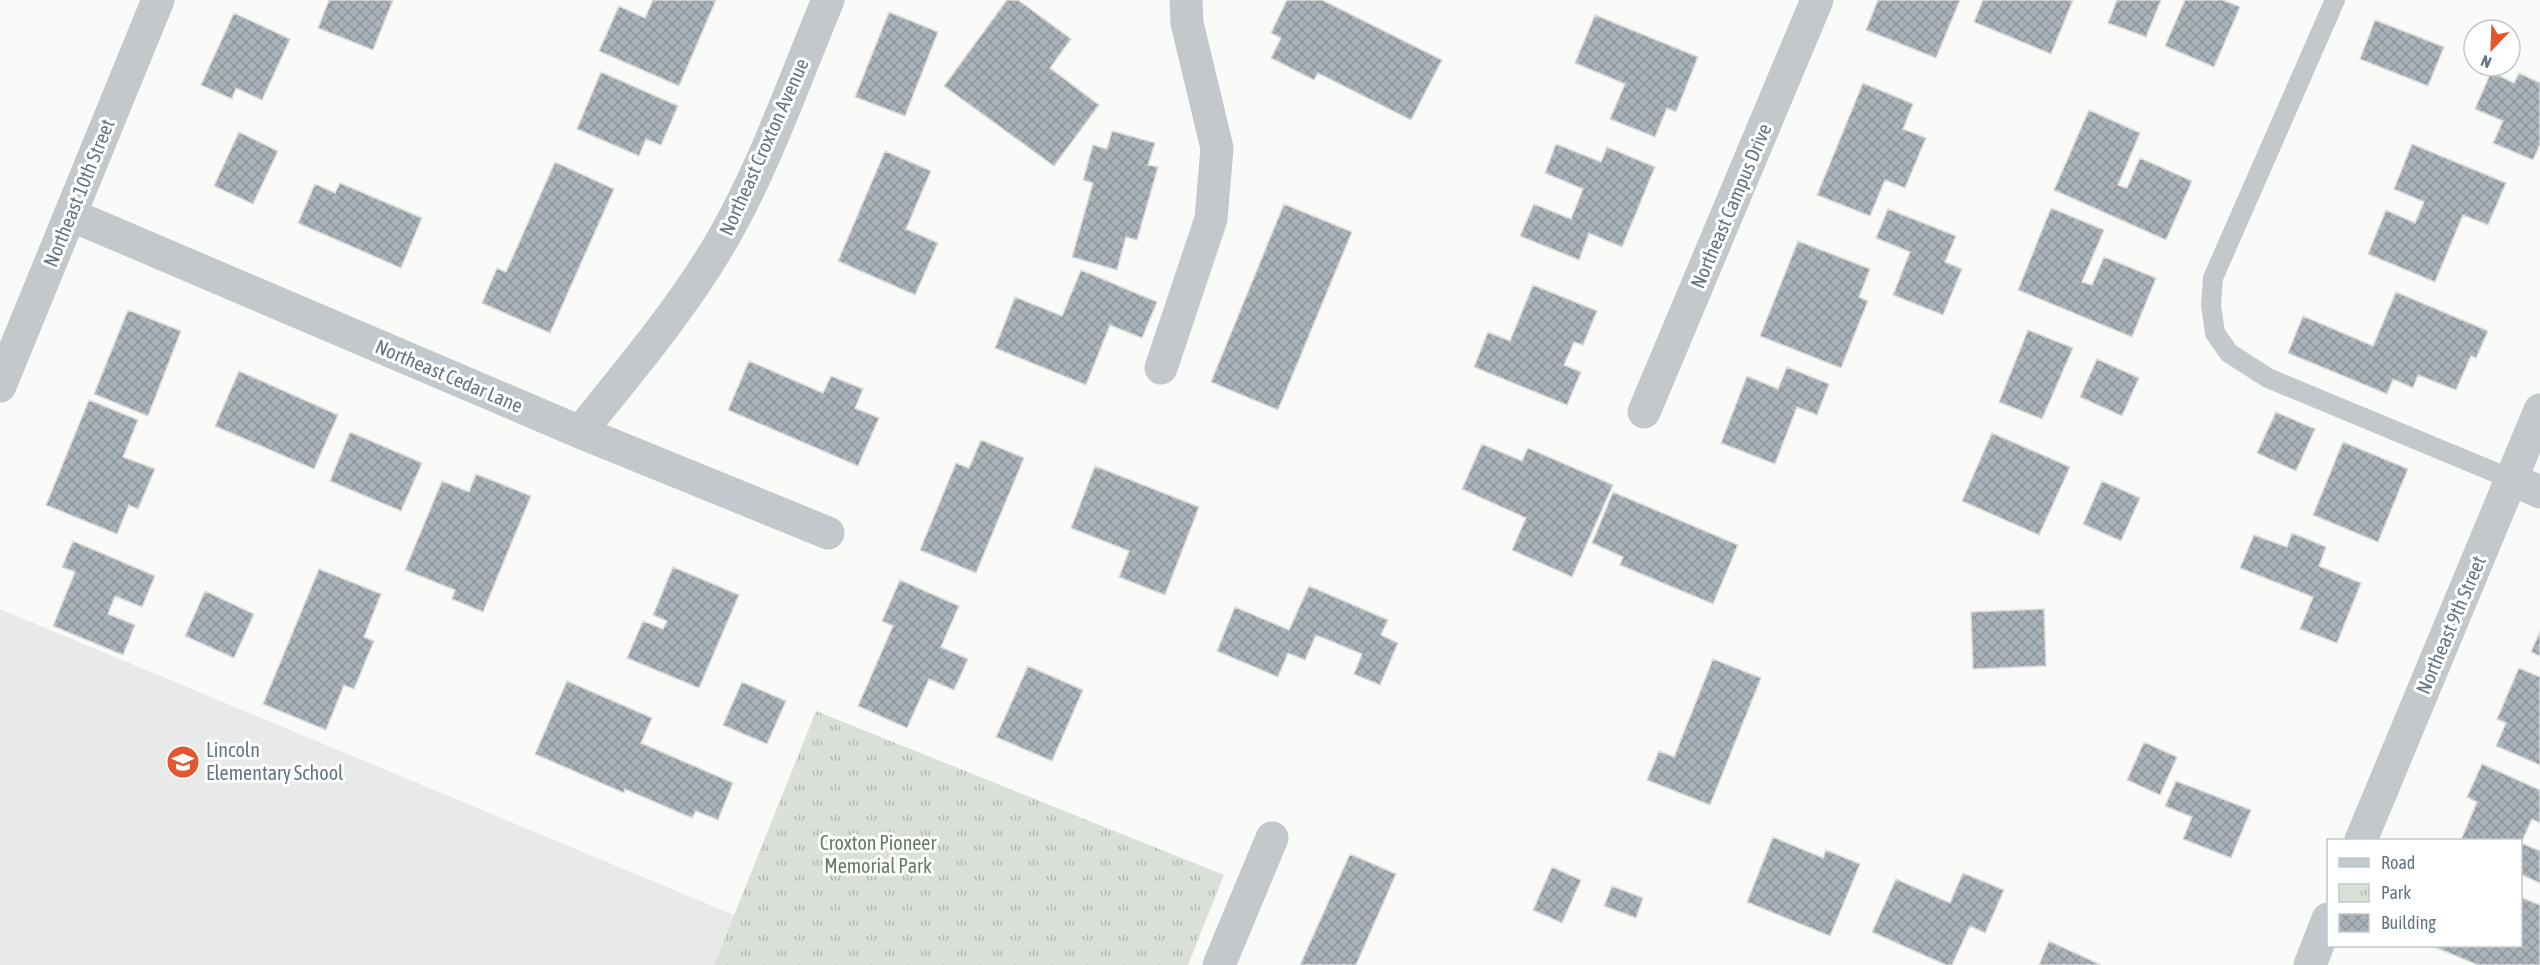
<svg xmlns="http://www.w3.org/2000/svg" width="2540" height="965" viewBox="0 0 2540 965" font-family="'Asap Condensed',sans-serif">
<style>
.built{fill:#e8e9e9}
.park{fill:url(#park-tufts)}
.building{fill:url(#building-cross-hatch);stroke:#dcdcda;stroke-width:1.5}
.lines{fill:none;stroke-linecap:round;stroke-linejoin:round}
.service{stroke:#c3c8cc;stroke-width:20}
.minor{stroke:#c3c8cc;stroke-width:33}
.tertiary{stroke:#c3c8cc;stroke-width:33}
.labels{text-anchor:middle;stroke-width:6;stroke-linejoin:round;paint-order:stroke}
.street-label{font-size:20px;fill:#657683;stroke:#fff}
.poi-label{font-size:20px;fill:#657683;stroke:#fff;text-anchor:start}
.park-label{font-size:20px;fill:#687a64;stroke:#fff}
</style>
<defs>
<pattern id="park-tufts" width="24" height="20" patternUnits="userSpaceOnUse" patternTransform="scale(1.5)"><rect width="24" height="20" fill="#dadfd7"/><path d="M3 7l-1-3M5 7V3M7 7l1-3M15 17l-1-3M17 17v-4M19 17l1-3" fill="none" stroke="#b4b9b4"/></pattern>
<pattern id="building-cross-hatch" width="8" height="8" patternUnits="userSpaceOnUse" patternTransform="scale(1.5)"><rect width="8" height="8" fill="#aab3b9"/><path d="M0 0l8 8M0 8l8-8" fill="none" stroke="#8e969c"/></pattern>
</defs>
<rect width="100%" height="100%" fill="#fafaf8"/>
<path class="built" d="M0,609L734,915L714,965H0Z"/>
<path class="park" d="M816,711L1224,875L1188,965H714Z"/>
<path class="building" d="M329,0H393L373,50L318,28Z
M653,0H716L679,86L599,51L619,6L645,18Z
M1007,0H1018L1071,39L1050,68L1099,105L1054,166L944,86Z
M1287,0H1322L1442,60L1411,120L1318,73L1314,80L1271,58L1281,38L1271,33Z
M1878,0H1960L1936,58L1866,30Z
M1983,0H2073L2051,54L1974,22Z
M2117,0H2161L2146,37L2108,23Z
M2185,0H2223L2240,7L2214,67L2165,46Z
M889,12L938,32L905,116L855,97Z
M234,13L290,39L262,100L236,88L232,99L201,85Z
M1595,15L1698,57L1676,112L1667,108L1655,137L1610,119L1625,84L1575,63Z
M2375,20L2444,47L2428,86L2360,59Z
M601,72L678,106L661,145L646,139L639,156L577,129Z
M2491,72L2514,83L2519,73L2540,83V144L2533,160L2493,143L2503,121L2475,109Z
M1863,83L1913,104L1903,129L1926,138L1905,188L1885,180L1870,216L1817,195Z
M2089,110L2140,133L2118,185L2127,188L2140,158L2192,181L2166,240L2054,190Z
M1112,131L1155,143L1148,165L1158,167L1137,240L1126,237L1117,270L1072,257L1093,183L1083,180L1093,145L1107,149Z
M239,132L278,151L253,204L214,186Z
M1556,144L1601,162L1607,147L1655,167L1622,247L1589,233L1579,260L1520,236L1534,204L1571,219L1583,189L1545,173Z
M2412,144L2506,183L2488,225L2463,215L2435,282L2368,254L2386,210L2415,223L2424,202L2394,189Z
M885,151L931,171L906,229L938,243L915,295L838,261Z
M555,162L614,189L550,333L482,303L497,268L506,272Z
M340,183L422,218L401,268L298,223L315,184L335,193Z
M1284,204L1352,232L1278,410L1211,382Z
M2051,208L2104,230L2082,282L2092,285L2104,257L2156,278L2132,337L2018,290Z
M1888,209L1956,236L1945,262L1962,269L1943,315L1893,295L1910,252L1876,238Z
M1798,241L1870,269L1859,297L1868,301L1841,368L1760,336Z
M1081,270L1157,302L1142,338L1110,325L1086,385L995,348L1015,297L1062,316Z
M1533,285L1597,311L1583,345L1574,342L1564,365L1581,372L1567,405L1474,367L1488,332L1510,341Z
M2396,292L2488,331L2476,358L2471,356L2456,390L2418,375L2413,388L2393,379L2387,394L2288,353L2303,316L2373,346Z
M128,310L181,331L148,416L94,394Z
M2028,330L2073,348L2042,419L1999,402Z
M2097,359L2139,378L2122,416L2080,397Z
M749,361L823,393L831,376L863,389L855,408L879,418L858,466L728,410Z
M1787,367L1829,384L1817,415L1797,407L1775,464L1721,443L1747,376L1778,389Z
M239,371L338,415L314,469L215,426Z
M89,400L138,420L123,457L155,469L138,509L129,505L117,534L46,505Z
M2276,412L2315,429L2296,471L2257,453Z
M350,432L422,463L401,511L330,481Z
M1992,433L2070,467L2039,535L1962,501Z
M981,440L1024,458L976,573L920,550L956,463L969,468Z
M2343,442L2408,469L2378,542L2313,515Z
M1482,444L1522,461L1528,448L1613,485L1572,577L1512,550L1526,518L1462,489Z
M1095,466L1199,507L1165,595L1119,577L1129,551L1071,528Z
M476,474L531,496L483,612L452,599L455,590L405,570L442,481L469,492Z
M2102,481L2140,498L2121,541L2083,524Z
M1613,492L1738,545L1713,604L1620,565L1623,557L1592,543Z
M2292,533L2326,547L2319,566L2361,583L2337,643L2300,629L2313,597L2240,568L2254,535L2287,547Z
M73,541L155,576L142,607L115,596L108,614L135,625L123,655L53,626L75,572L62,567Z
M673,567L739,595L699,688L627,658L643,621L663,629L667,621L653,615Z
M319,569L381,594L364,637L374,641L354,689L344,685L326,730L263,704Z
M900,580L959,606L941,647L968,659L954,690L929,679L907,728L858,706L893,626L882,621Z
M1309,586L1388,620L1381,635L1398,643L1380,685L1354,674L1362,654L1316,635L1305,660L1288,653L1278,677L1217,651L1235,607L1289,630Z
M205,591L254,614L234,658L185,636Z
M2044,609L2046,666L1973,669L1971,612Z
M2540,631V656L2531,652Z
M1713,659L1761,678L1710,805L1647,780L1659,751L1674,757Z
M1028,666L1083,690L1052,761L996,737Z
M2519,668L2540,677V765L2496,746L2506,723L2497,719Z
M567,681L652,718L641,743L733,783L718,820L696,811L692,818L625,789L624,793L535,754Z
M742,682L786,701L767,744L723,725Z
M2144,742L2177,757L2160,795L2127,780Z
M2482,764L2540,790V823L2532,819L2521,843L2540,851V883L2520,874V840H2461L2477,802L2467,797Z
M2176,781L2251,810L2231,858L2183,839L2192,817L2165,806Z
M1773,837L1823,858L1826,850L1860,864L1830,936L1747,902Z
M1350,854L1396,874L1356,965H1300Z
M1552,867L1581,880L1562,923L1533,910Z
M1963,873L2004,890L1985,933L1970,926L1952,965H1946L1872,932L1896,879L1950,903Z
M1612,886L1643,898L1636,918L1604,906Z
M2520,897L2540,905V965H2478L2432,946H2520Z
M2049,941L2101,965H2039Z"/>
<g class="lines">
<path class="service" d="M2335,0L2213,278L2211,305L2215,333L2229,353L2268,378L2511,479"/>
<path class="minor" d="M71,215L580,432L828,533
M1161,368L1211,219L1217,148L1187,23L1186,0
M1644,412L1817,0
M580,432C630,370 681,310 721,242C765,166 794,81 828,0
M2511,479L2540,492
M1219,965L1272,838"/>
<path class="tertiary" d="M0,386L158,0
M2361,840L2540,410
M2310,965L2328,919"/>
</g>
<defs>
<g id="school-disc" transform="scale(1.725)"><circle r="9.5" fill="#e4572e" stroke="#fff"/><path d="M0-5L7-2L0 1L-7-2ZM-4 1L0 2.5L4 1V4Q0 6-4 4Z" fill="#fff"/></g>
</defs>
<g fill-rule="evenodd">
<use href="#school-disc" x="183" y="762"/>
</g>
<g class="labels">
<g class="street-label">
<text transform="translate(764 147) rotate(-66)" y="7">Northeast Croxton Avenue</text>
<text transform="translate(79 193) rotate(-68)" y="7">Northeast 10th Street</text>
<text transform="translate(1731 206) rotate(-67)" y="7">Northeast Campus Drive</text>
<text transform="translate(449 376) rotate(23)" y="7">Northeast Cedar Lane</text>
<text transform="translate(2451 625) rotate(-67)" y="7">Northeast 9th Street</text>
</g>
<g class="poi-label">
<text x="206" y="757">Lincoln<tspan x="206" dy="23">Elementary School</tspan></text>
</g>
<g class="park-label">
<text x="878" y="850">Croxton Pioneer<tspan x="878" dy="23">Memorial Park</tspan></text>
</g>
</g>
<rect x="2327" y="839" width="195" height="108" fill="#ffffff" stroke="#c1c8cd" stroke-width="1.5"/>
<rect x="2339" y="858" width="30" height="9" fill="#c3c8cc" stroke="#c1c8cd" stroke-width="1.5"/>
<text x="2381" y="869" font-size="18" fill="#657683">Road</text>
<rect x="2339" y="884" width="30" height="18" fill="url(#park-tufts)" stroke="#c1c8cd" stroke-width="1.5"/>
<text x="2381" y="899" font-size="18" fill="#657683">Park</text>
<rect x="2339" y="914" width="30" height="18" fill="url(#building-cross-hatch)" stroke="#c1c8cd" stroke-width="1.5"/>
<text x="2381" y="929" font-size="18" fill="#657683">Building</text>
<g transform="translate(2492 48) rotate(203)"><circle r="28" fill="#ffffff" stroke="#c1c8cd" stroke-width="1.5"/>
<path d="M0-4.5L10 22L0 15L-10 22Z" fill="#e4572e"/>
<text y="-9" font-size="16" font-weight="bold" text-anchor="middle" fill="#657683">N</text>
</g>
</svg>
